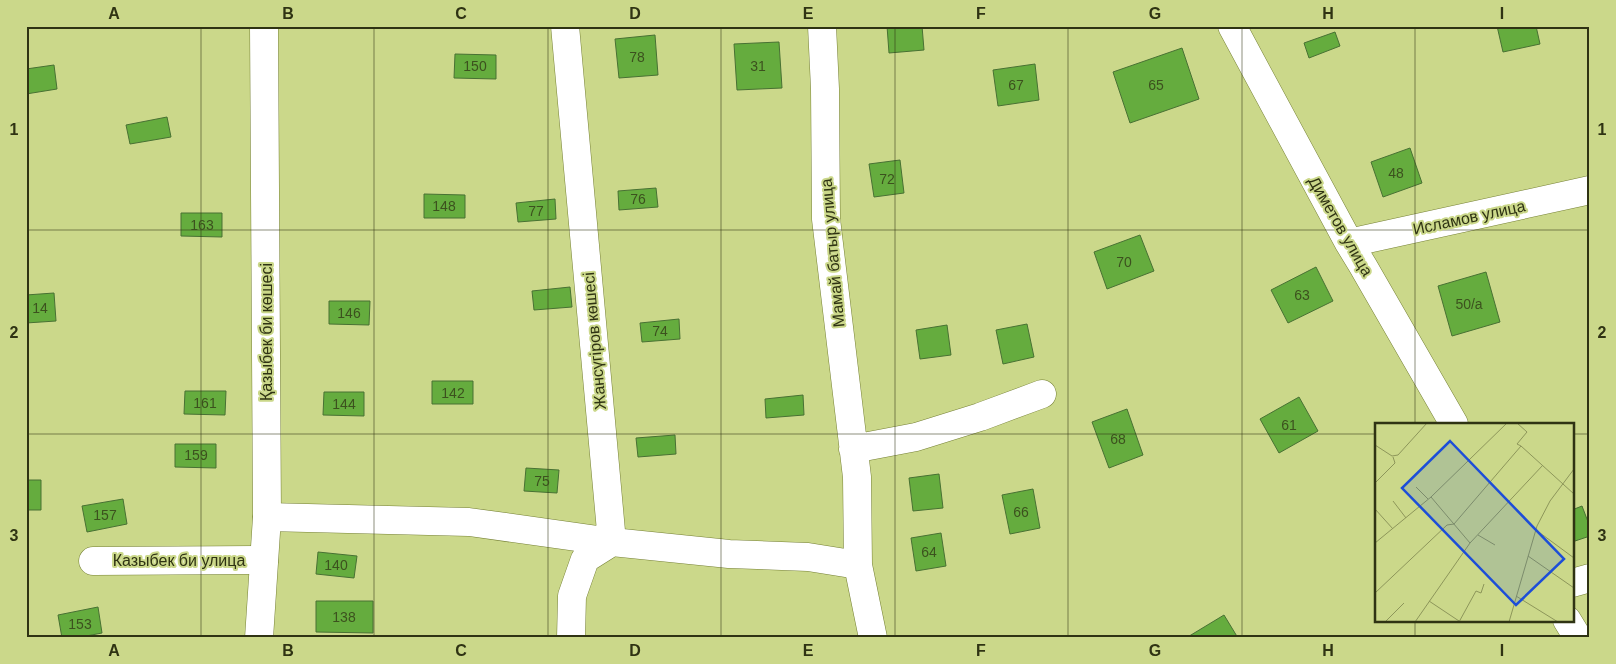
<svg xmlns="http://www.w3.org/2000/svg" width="1616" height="664" viewBox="0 0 1616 664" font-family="Arial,sans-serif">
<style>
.building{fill:#65ac3e;stroke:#487133}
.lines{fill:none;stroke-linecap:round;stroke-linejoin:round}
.minor-casing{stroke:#768135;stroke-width:29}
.major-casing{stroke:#768135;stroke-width:29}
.minor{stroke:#fff;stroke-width:28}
.major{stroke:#fff;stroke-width:28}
.grid{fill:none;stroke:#2f3313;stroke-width:1;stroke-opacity:0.55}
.labels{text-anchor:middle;stroke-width:4;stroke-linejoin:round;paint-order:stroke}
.number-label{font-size:14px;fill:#3c511e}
.street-label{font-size:16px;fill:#2f3313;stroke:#cbd88a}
.inset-road{fill:none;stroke:#8d965a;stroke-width:1}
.view{fill:#1d4ed8;fill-opacity:0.15;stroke:#1d4ed8;stroke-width:2.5}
.inset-edge{fill:none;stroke:#2f3313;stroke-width:2.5}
.neatline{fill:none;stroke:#2f3313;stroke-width:2}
.grid-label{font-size:16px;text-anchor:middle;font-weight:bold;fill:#2f3313}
</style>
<rect width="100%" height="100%" fill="#cbd88a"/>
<path class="building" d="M887,26H922L924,50L889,53Z
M1497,26H1536L1540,44L1503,52Z
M1335,32L1340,46L1309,58L1304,43Z
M655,35L658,75L619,78L615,39Z
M779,42L782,88L737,90L734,44Z
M1182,48L1199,99L1130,123L1113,72Z
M455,54L496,55V79L454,78Z
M1035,64L1039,100L998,106L993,70Z
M54,65L57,89L26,94V69Z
M167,117L171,137L130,144L126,125Z
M1410,148L1422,183L1383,197L1371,162Z
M900,160L904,193L874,197L869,164Z
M656,188L658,207L619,210L618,191Z
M424,194L465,195V218H424Z
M555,199L556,219L518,222L516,203Z
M181,213H222V237L181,236Z
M1140,235L1154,271L1107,289L1094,252Z
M1316,267L1333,301L1288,323L1271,290Z
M1486,272L1500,322L1452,336L1438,286Z
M570,287L572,307L534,310L532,291Z
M54,293L56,321L26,323V295Z
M329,301H370L369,325L329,324Z
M679,319L680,339L642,342L640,323Z
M1027,324L1034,357L1003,364L996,330Z
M947,325L951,355L920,359L916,330Z
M432,381H473V404H432Z
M185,391H226L225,415L184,414Z
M324,392H364V416L323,415Z
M803,395L804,415L766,418L765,399Z
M1299,397L1318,431L1279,453L1260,419Z
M1127,409L1143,455L1109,468L1092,422Z
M675,435L676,454L638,457L636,438Z
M175,444H216V468L175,467Z
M526,468L559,470L557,493L524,491Z
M939,474L943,508L913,511L909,478Z
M26,480H41V510H26Z
M1033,489L1040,528L1010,534L1002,495Z
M123,499L127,524L87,532L82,506Z
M1582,506L1590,527V536L1572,542V510Z
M941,533L946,566L916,571L911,538Z
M318,552L357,556L354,578L316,574Z
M316,601H373V633L316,632Z
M98,607L102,633L76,638H62L58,615Z
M1224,615L1238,638H1186Z"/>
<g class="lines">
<g class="minor-casing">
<path id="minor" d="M565,26L612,542L585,559L572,596L571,638
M822,26L825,89L826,219L857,477L858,565L873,638
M1232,26L1349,243L1363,266L1454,424
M1349,243L1590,190
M853,449L916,437L980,417L1042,394
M267,517L469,522L612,542L729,554L808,557L858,565
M93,561L264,560
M1572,583L1590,578
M1567,620L1578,638"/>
</g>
<g class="major-casing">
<path id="major" d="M259,638L267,517L264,26"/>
</g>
<use href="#minor" class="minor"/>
<use href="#major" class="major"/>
</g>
<path class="grid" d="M201,26V638M374,26V638M548,26V638M721,26V638M895,26V638M1068,26V638M1242,26V638M1415,26V424M26,230H1590M26,434H1376M1572,434H1590M1415,620V638"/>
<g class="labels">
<g class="number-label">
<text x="637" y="62">78</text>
<text x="475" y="71">150</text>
<text x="758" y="71">31</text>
<text x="1016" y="90">67</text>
<text x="1156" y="90">65</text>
<text x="1396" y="178">48</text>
<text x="887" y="184">72</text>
<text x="638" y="204">76</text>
<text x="444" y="211">148</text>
<text x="536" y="216">77</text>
<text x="202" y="230">163</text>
<text x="1124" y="267">70</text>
<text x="1302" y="300">63</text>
<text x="1469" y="309">50/а</text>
<text x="40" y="313">14</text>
<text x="349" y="318">146</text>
<text x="660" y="336">74</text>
<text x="453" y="398">142</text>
<text x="205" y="408">161</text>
<text x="344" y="409">144</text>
<text x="1289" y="430">61</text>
<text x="1118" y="444">68</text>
<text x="196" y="460">159</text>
<text x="542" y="486">75</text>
<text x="1021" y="517">66</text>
<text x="105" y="520">157</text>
<text x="929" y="557">64</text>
<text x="336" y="570">140</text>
<text x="344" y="622">138</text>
<text x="80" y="629">153</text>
</g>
<g class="street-label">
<text transform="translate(1469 217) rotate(-12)" y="6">Исламов улица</text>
<text transform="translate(1341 226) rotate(60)" y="6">Диметов улица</text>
<text transform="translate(832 253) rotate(-95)" y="6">Мамай батыр улица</text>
<text transform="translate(266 332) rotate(-90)" y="6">Қазыбек би көшесі</text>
<text transform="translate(594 341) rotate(-95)" y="6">Жансүгіров көшесі</text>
<text x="179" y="566">Казыбек би улица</text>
</g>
</g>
<g transform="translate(1375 423)">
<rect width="199" height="199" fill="#cbd88a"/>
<path class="inset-road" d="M0,22L17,33M146,23L199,71M17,33L23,32L52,0M0,60L20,40L18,34M41,64L53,76M56,74L95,120M18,78L31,95M0,86L18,106M161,107L199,135M103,112L120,122M0,120L56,74L132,0M153,133L199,165M0,170L72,102L79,101L146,23L142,21L152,9L142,0M141,173L183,199M54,178L84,198M10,199L29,180M40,199L95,120L168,42M84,199L101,168L106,170L109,161M134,199L162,103L175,78L199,46"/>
<path class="view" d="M75,18L189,136L141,182L27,65Z"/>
<rect width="199" height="199" class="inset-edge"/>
</g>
<rect width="1616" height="664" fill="none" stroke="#cbd88a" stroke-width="55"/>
<rect x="28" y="28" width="1560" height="608" class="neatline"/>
<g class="grid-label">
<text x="114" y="19">A</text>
<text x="288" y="19">B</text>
<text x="461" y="19">C</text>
<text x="635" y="19">D</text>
<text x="808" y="19">E</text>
<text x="981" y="19">F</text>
<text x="1155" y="19">G</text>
<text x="1328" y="19">H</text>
<text x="1502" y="19">I</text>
<text x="14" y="135">1</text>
<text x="1602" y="135">1</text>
<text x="14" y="338">2</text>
<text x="1602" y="338">2</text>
<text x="14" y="541">3</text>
<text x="1602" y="541">3</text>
<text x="114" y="656">A</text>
<text x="288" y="656">B</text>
<text x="461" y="656">C</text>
<text x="635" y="656">D</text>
<text x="808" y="656">E</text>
<text x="981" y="656">F</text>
<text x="1155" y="656">G</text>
<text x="1328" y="656">H</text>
<text x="1502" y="656">I</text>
</g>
</svg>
